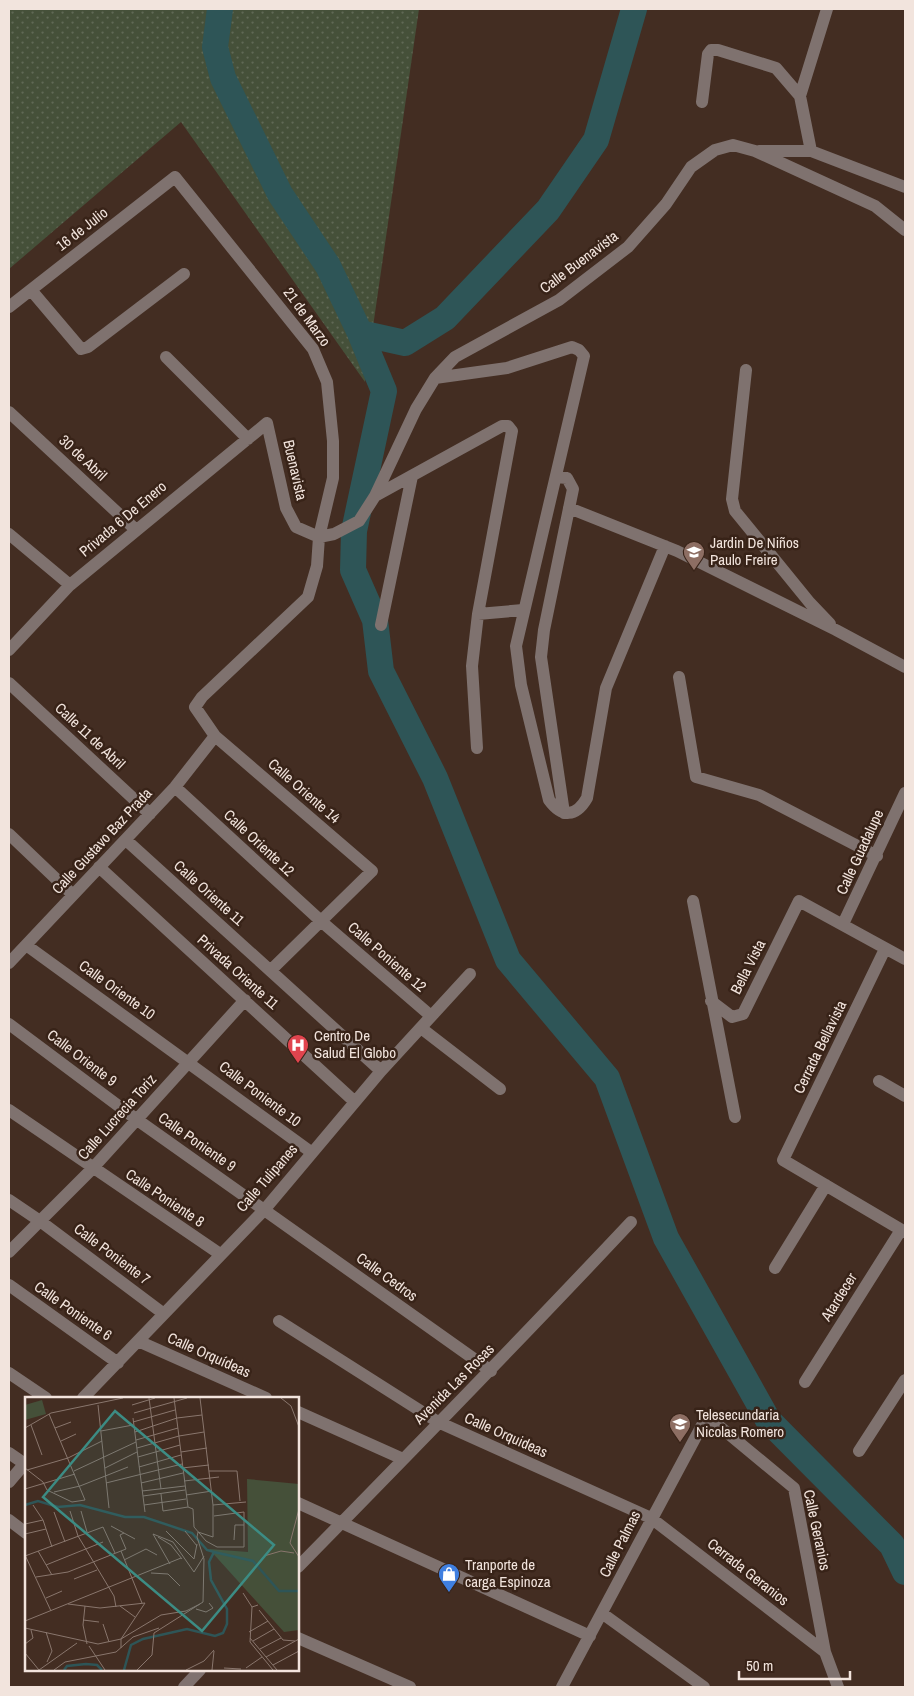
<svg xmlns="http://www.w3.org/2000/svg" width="914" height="1696" viewBox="0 0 914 1696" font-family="'Archivo Narrow',sans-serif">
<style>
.grass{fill:url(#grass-dots)}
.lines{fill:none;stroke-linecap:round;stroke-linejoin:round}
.river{stroke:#2e5557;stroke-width:26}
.minor{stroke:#7f726f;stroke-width:12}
.labels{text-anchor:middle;stroke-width:5;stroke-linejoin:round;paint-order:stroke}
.street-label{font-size:15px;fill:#f2e4dd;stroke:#382318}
.poi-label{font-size:15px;fill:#f2e4dd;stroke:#382318;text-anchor:start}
.inset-river{fill:none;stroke:#2e5557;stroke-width:2.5}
.inset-road{fill:none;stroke:#89766d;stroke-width:1}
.view{fill:#3c8c84;fill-opacity:0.15;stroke:#3c8c84;stroke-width:2.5}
.inset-edge{fill:none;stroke:#f2e4dd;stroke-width:2.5}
</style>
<defs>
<pattern id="grass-dots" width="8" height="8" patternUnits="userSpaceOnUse" patternTransform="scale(1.25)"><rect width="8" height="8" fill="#455039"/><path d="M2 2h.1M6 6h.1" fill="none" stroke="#606955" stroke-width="1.8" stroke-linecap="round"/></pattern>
</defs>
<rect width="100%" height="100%" fill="#432d22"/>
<path class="grass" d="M9,9H419L365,382L181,122L9,269Z"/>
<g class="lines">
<path class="river" d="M220,9L215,47L223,78L280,194L328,266L360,333L405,343L445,318L548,210L596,140L634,9
M360,333L384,391L354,531L353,570L375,620L381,671L435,778L508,960L607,1078L666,1238L768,1420L892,1545L905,1572"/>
<path class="minor" d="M800,96L827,9
M702,102L708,54L711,50H718L776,68L800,96L811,151
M759,151H811L905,187
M31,290L81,349L88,347L184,274
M9,307L175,177L313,349L327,382L333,441V478L319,537L317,566L308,597L202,697L195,707L215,736L372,871L271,970
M166,357L248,439
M746,370L732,499L735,511L810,603L830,624
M435,378L507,368L572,347L579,350L584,356L516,646L521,685L549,800C562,818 576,817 587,798L606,688L665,546
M9,412L135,529
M556,477L567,478L573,489L544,630L541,657L564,813
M375,496L502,426H508L512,431L478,614L472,666L477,748
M569,508L677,551L836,630L905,667
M9,534L70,585
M319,537L334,534L359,521L375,496L416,409L435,378L455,357L559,300L628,247L666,204L691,167L715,150L733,145L755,151L875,206L905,230
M478,614L523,610
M381,625L412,476
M9,650L70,585L267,423L286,508L296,527L319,537
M679,677L696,777L759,795L877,856
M9,683L150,814
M175,787L322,922L431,1016
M9,834L73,895
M126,840L381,1071
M99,867L355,1102
M693,901L735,1117
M843,924L905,793
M26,945L311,1152
M885,949L783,1160L905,1232
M9,963L175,787L215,736
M711,1001L732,1017L743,1014L799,901L905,959
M9,1024L136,1119L491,1371
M421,1028L500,1089
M879,1081L905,1096
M9,1110L220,1254
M9,1200L40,1221L164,1314
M9,1252L92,1169L245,1000
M775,1268L826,1185
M9,1285L118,1363
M279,1321L438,1422L651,1518L825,1652
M138,1341L266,1398
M9,1373L46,1398
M805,1382L901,1230
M83,1398L265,1209L381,1071L470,974
M298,1412L403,1459
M859,1451L905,1380
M9,1453L25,1464
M9,1482L26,1462
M298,1503L590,1636
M9,1520L26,1533
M298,1567C410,1453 521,1339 631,1222
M603,1614L704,1687
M298,1638L410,1687
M184,1687L200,1670
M562,1687L707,1416L794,1488L825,1652L838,1687"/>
</g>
<defs>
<g id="school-pin" transform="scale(1.125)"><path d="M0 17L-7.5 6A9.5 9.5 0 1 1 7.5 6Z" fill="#8d6e63" stroke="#382318"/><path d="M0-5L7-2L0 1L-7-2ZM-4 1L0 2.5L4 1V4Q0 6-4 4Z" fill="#fff"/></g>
<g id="hospital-pin" transform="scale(1.125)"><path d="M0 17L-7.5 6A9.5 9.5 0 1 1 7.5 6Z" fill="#e0444e" stroke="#382318"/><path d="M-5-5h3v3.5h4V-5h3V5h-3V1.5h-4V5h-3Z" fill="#fff"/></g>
<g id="shop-pin" transform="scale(1.125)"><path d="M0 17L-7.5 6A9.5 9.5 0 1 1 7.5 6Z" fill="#3f7fe0" stroke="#382318"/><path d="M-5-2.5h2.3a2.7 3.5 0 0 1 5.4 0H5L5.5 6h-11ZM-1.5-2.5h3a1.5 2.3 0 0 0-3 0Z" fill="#fff"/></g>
</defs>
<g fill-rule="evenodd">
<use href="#school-pin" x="694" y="552"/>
<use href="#hospital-pin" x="298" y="1045"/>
<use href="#school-pin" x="680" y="1424"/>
<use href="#shop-pin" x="449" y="1574"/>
</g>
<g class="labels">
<g class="street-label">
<text transform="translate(82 229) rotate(-38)" y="5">16 de Julio</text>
<text transform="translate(579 262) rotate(-37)" y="5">Calle Buenavista</text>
<text transform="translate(307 317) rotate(54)" y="5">21 de Marzo</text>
<text transform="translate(83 458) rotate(43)" y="5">30 de Abril</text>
<text transform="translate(295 470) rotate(77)" y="5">Buenavista</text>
<text transform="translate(123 519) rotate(-40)" y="5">Privada 6 De Enero</text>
<text transform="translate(90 736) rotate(43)" y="5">Calle 11 de Abril</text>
<text transform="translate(304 791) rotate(41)" y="5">Calle Oriente 14</text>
<text transform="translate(102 841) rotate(-47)" y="5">Calle Gustavo Baz Prada</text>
<text transform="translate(259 843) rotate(43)" y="5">Calle Oriente 12</text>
<text transform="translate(860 852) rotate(-65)" y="5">Calle Guadalupe</text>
<text transform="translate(209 893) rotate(42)" y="5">Calle Oriente 11</text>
<text transform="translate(387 957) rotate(41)" y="5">Calle Poniente 12</text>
<text transform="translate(748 967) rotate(-63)" y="5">Bella Vista</text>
<text transform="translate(238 972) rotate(42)" y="5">Privada Oriente 11</text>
<text transform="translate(117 990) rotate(36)" y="5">Calle Oriente 10</text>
<text transform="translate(820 1047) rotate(-64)" y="5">Cerrada Bellavista</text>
<text transform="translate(82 1058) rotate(37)" y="5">Calle Oriente 9</text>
<text transform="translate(260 1094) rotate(37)" y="5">Calle Poniente 10</text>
<text transform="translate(117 1117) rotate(-48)" y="5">Calle Lucrecia Toriz</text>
<text transform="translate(197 1142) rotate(35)" y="5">Calle Poniente 9</text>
<text transform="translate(267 1178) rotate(-49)" y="5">Calle Tulipanes</text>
<text transform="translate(165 1198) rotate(34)" y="5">Calle Poniente 8</text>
<text transform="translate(112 1254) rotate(37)" y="5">Calle Poniente 7</text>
<text transform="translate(387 1277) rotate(36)" y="5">Calle Cedros</text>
<text transform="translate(839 1297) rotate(-58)" y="5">Atardecer</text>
<text transform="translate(73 1311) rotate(35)" y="5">Calle Poniente 6</text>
<text transform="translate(209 1355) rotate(24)" y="5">Calle Orquídeas</text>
<text transform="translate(454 1384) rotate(-45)" y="5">Avenida Las Rosas</text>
<text transform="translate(506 1435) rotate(24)" y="5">Calle Orquideas</text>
<text transform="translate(817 1530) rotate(78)" y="5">Calle Geranios</text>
<text transform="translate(620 1544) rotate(-63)" y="5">Calle Palmas</text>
<text transform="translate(748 1572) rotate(38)" y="5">Cerrada Geranios</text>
</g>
<g class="poi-label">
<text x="710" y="548">Jardin De Niños<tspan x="710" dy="17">Paulo Freire</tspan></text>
<text x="314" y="1041">Centro De<tspan x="314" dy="17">Salud El Globo</tspan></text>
<text x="696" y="1420">Telesecundaria<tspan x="696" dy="17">Nicolas Romero</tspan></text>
<text x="465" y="1570">Tranporte de<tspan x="465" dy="17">carga Espinoza</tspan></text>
</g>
</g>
<g transform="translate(25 1397)">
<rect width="274" height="274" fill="#432d22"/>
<path d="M222,82L274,87V233L259,235L184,152L223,155Z" fill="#455039"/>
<path d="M17,3L21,17L0,23V8Z" fill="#455039"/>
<path class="inset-river" d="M0,108L13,104L33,110L55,108L100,120H119L167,136L182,153L189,155M39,273L42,269L61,267L72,268L77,273M99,273L106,248L118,242L162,232L190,239L198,236L202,227V212L186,183L184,165L189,155L228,164L254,194H274"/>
<path class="inset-road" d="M124,1L136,92M149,1L163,110M256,1L266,9L274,30M73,8L84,111M107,8L130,1M109,16L162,1M108,21L120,115M108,25L150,13M6,28L17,58M0,31L26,16L98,1M30,31L46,25M76,34L108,28M110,35L152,21L177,18M111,43L153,31M36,44L51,37M112,51L154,39L179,35M156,55L182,51M113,60L155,48M114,70L156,58M0,71L18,85L22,93L47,105L60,103L24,17M80,71L112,55M157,71L184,68M2,73L43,61L77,44M49,74L111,45M184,74H212L215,104M159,84L194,80M81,86L157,67M116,86L158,76M0,92L50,77M117,94L160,89M29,95L55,89L103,70M136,97L138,114L163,110M161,98L187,94M118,99L160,93M8,108L18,123L27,150M119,108L161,102M188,108L221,105M163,110L168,112L169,130L181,144L192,150H219V115L189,119M274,112L265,146L274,160M45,114L53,139L89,199L91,210M56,114L62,135M29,115L40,145M0,127L18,123M86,129L110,142M141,134L169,162M160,134L172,149M173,135L188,140V108L175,1M0,137L21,132M133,140L146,148L157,162M209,143L210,128H219M13,154L27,178M96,154L117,206M0,158L26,214M0,159L78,130L90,156M239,159L256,154L269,156M169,162L172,147M99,163L121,152L132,158M145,167L128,137L148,145L169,175L179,159M21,168L78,145M126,176L143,177L155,189M11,180L43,175L101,152L95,138L99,136M49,182L72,173M218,196L227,210L233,208M21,201L37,194M43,207L75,211L120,206L96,242V251M60,209L58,228L62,247M95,209L110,220M227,210L225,245L248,273M171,212L181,215L188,211L184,206M234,213L258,243L270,244M58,223L74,225M0,224L156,161M78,227L84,245M0,231L73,247L96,242L136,218L161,214L175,207M21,235L27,254L22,265M224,235L243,224M225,241L252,273M228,244L249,232M0,247L8,241L6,233M64,249L80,273M235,252L256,241M0,256L14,273M241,260L274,242M248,268L274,254M199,271L216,272M221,271L237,260M14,273L52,246M29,273L40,265L91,255L108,240L134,231M112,273L127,258L129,236L178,205L179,162L172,140L173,135M161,273L179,264L189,253M187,273L189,254"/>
<path class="view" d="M90,14L249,148L177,234L18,100Z"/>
<rect width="274" height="274" class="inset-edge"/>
</g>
<rect width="914" height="1696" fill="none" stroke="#f2e4dd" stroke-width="20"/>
<path d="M739 1671v8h111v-8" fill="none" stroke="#f2e4dd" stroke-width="2.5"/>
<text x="746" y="1671" font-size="15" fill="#f2e4dd" stroke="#382318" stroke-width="4" paint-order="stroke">50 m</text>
</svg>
